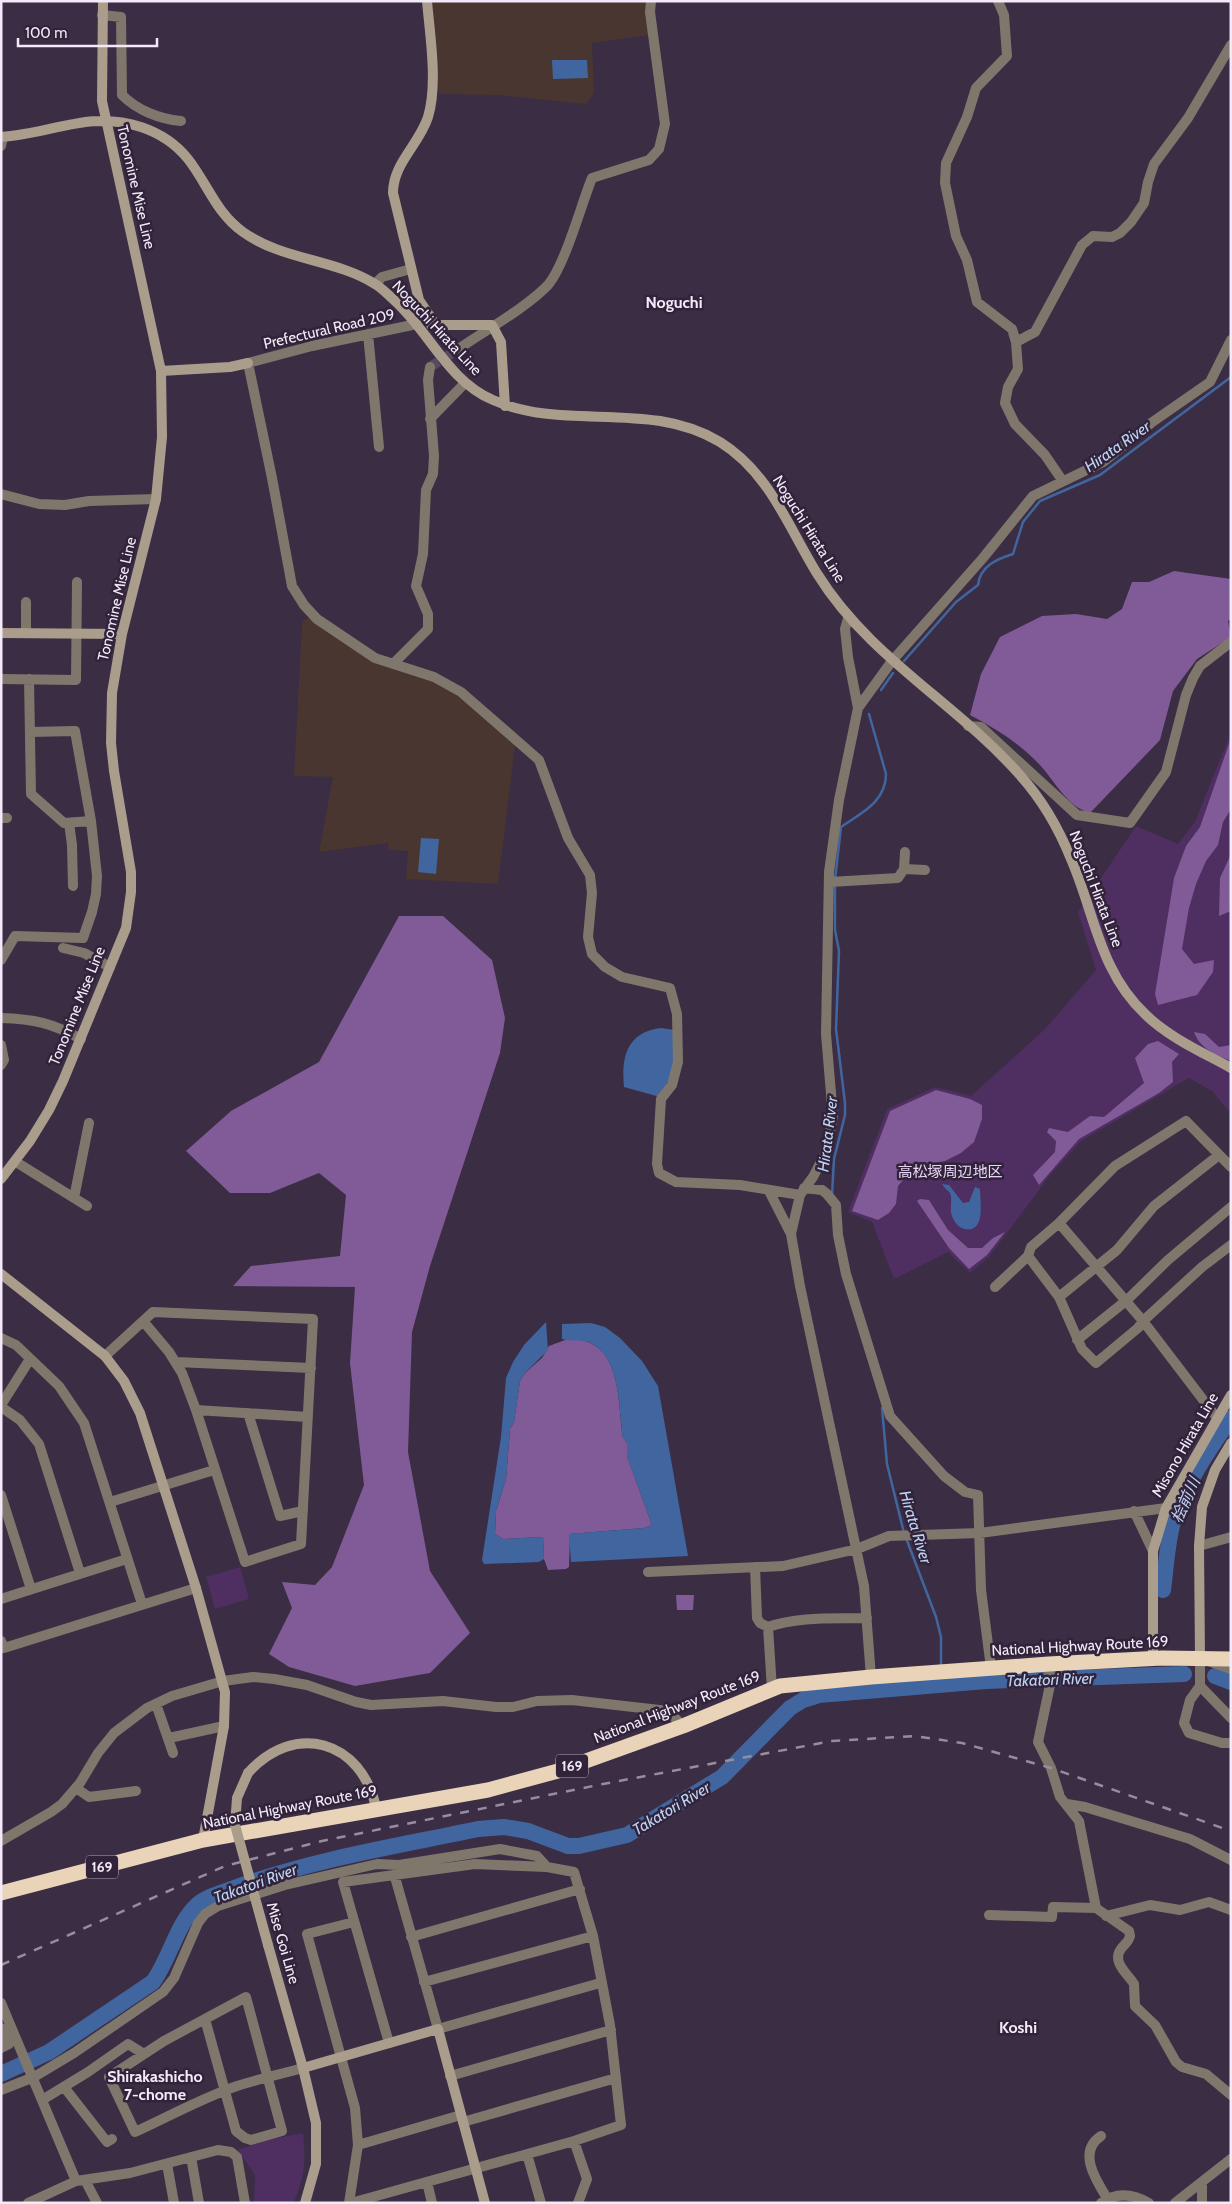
<svg xmlns="http://www.w3.org/2000/svg" width="1232" height="2204" viewBox="0 0 1232 2204" font-family="Cabin,'Noto Sans JP',sans-serif">
<style>
.education{fill:#493630}
.green{fill:#4f2e61}
.forest{fill:#805b97}
.water{fill:#41669f}
.lines{fill:none;stroke-linecap:round;stroke-linejoin:round}
.stream{stroke:#41669f;stroke-width:2.5}
.river{stroke:#41669f;stroke-width:16}
.street-tunnel{stroke:#57495f;stroke-width:10;stroke-dasharray:10 5;stroke-linecap:butt}
.street{stroke:#80776c;stroke-width:10}
.secondary{stroke:#aa9d8b;stroke-width:10}
.highway{stroke:#e9d4b9;stroke-width:15}
.rail{stroke:#988c9f;stroke-width:2.5;stroke-dasharray:9 9;stroke-linecap:butt}
.secondary-bridge{stroke:#aa9d8b;stroke-width:10}
.labels{text-anchor:middle;stroke-width:5;stroke-linejoin:round;paint-order:stroke}
.shield{fill:#312339;stroke:#b9aebf;stroke-width:1}
.shield-label{font-size:14px;font-weight:bold;fill:#f3eaf9}
.street-label{font-size:15px;fill:#f3eaf9;stroke:#312339}
.park-label{font-size:15px;fill:#ead5f8;stroke:#312339}
.neighbourhood-label{font-size:16px;font-weight:bold;fill:#f3eaf9;stroke:#312339}
.water-label{font-size:16px;font-style:italic;fill:#bdd3f4;stroke:#312339}
</style>
<rect width="100%" height="100%" fill="#3b2d44"/>
<path class="education" d="M432,1H648V35L592,43L594,93L586,104L499,95L439,94Z
M309,618L333,634L437,682L463,700L515,745L498,884L406,879L408,851L389,850L388,843L319,852L333,777L294,776L302,624L304,620Z"/>
<path class="green" d="M1231,732V1114L1212,1091L1189,1078L1081,1141L1051,1174L989,1257L970,1273L948,1252L894,1279L872,1222L848,1212L887,1109L935,1087L971,1096L1046,1028L1096,970L1078,912L1136,826L1178,844L1195,822Z
M240,1567L249,1599L215,1609L206,1577Z
M303,2133C306,2159 305,2179 293,2203H254L255,2175L238,2150L267,2140Z"/>
<path class="forest" d="M1174,571L1231,579V619L1228,621L1231,637L1197,659L1173,691L1160,740L1090,813C1067,807 1055,781 1039,764C1019,743 995,728 970,715L981,674L1000,637L1042,616L1076,614L1107,619L1122,609L1132,582H1149Z
M1231,738V809L1223,822L1218,845L1206,861L1196,884L1189,908L1182,949L1194,964L1214,960L1213,972L1197,995L1158,1005L1155,994L1174,878L1186,846L1200,827Z
M1231,854V911L1219,916L1220,878Z
M399,916H443L492,960L505,1018L500,1053L430,1266L412,1332L408,1452L430,1571L470,1633L430,1673L355,1686L289,1667L269,1654L292,1608L282,1582L315,1585L332,1567L364,1485L350,1363L355,1287L233,1286L251,1266L340,1256L346,1195L319,1173L270,1193H230L186,1151L231,1111L319,1062Z
M1194,1032L1205,1034L1219,1047L1231,1045V1061C1215,1054 1200,1049 1194,1032Z
M1158,1041L1179,1054L1172,1062L1173,1082L1159,1093L1079,1139L1039,1185L1033,1175L1055,1152L1056,1141L1047,1132L1049,1128L1068,1132L1090,1116L1104,1117L1144,1083L1135,1058L1148,1044Z
M936,1090L970,1099L982,1105V1119L974,1142L961,1153L945,1161L915,1166L898,1186L896,1204L889,1213L878,1220L852,1211L890,1111Z
M920,1199L929,1200L948,1230L968,1248H982L993,1238L1005,1232L987,1255L969,1269L949,1248L917,1201Z
M565,1340C572,1340 581,1339 588,1342C622,1355 618,1408 623,1437L627,1443V1456L652,1525L644,1528L570,1534L569,1567L566,1569L548,1570L544,1559L543,1537L503,1539L495,1534L496,1511L506,1479L510,1429L514,1422L520,1381L525,1373L542,1358L549,1346Z
M676,1595H694L693,1610H677Z"/>
<path class="water" d="M552,60H587L588,78L553,79Z
M421,838L439,839L436,874L418,872Z
M661,1028L675,1030L673,1072L660,1097L624,1087C621,1057 627,1032 661,1028Z
M942,1184L949,1185L963,1203L969,1202L975,1187L980,1189C980,1200 986,1233 965,1229C959,1228 954,1222 952,1216C949,1209 953,1200 950,1193C948,1190 944,1188 942,1184Z
M546,1322L548,1350L525,1373L520,1381L514,1422L510,1429L506,1479L496,1511L495,1534L503,1539L543,1537L544,1559L539,1562L484,1564L482,1560L501,1437L506,1378L513,1362L524,1345Z
M591,1323L605,1327L620,1338L642,1361L658,1386L688,1556L571,1562L569,1534L644,1528L652,1525L627,1456V1443L623,1438C618,1408 622,1357 589,1342C580,1339 571,1342 562,1339V1324Z"/>
<g class="lines">
<path class="stream" d="M904,661L956,602L978,585C980,566 997,559 1013,554L1023,522L1040,501L1100,475L1231,377
M881,690L893,673
M835,880L841,827C861,813 886,802 886,774L869,714
M832,1195L834,1159L845,1115V1103L836,1029L839,951L835,930V885
M882,1408L887,1464L904,1533
M906,1538L936,1617L941,1637V1666
M940,1685V1677"/>
<path class="river" d="M1163,1590C1166,1567 1167,1544 1173,1522C1183,1487 1210,1448 1231,1418
M1215,1676L1231,1682
M1,2074L49,2052L153,1982C169,1960 177,1924 196,1906C206,1896 224,1892 237,1887C315,1859 397,1846 478,1829L504,1827L528,1831L568,1846H579L627,1835L722,1777L790,1708L803,1700L819,1695L986,1681L1184,1674"/>
<path class="street-tunnel" d="M430,367L457,350"/>
<path class="street" d="M998,1L1004,15L1007,56L976,88L967,117L946,163L945,183L956,236L967,260L977,302L1012,329L1016,342L1018,369L1008,387L1005,403L1015,424L1045,455L1062,480
M102,15L121,17L122,95C137,110 159,119 181,121
M1,146L3,137
M375,284L382,277L411,269
M417,324L312,346L248,363L272,478L292,586L304,605L317,619L375,658L434,677L461,692L539,760L568,838L590,875L592,893L588,937L592,954L605,967L622,977L670,988L677,1014L678,1062L672,1085L661,1099L657,1164L659,1173L676,1182L740,1185L800,1195
M368,334L379,447
M1016,342L1035,332L1082,245L1093,236L1112,237L1120,233L1131,222L1144,203L1148,182L1154,164L1188,118L1231,45
M457,350C484,331 526,308 548,285C565,265 581,205 592,178L649,160L659,149L665,124L650,12L651,1
M430,419L465,383
M1,494L39,504L65,505L89,501L156,499
M848,618L845,629L848,657L858,708L839,800L829,872L826,1034L833,1117L825,1154L813,1177L800,1195L791,1234L800,1286L864,1586L871,1677
M26,633V602
M393,664L428,629V614L416,586L423,554L426,490L433,474L434,456L428,380L430,367
M1,679L76,680L77,582
M29,679L31,794L64,823L91,821
M858,708L892,661L983,558L1033,496L1103,462L1151,423L1210,382L1231,340
M968,726L981,727L1077,815L1130,823L1166,772L1186,695L1193,678L1200,666L1231,642
M1,818H7
M69,823L72,845L73,886
M904,869L925,870
M830,882L898,878L904,869L905,852
M63,948L84,953L110,967
M1,960L15,936L83,938L92,912L96,894L97,876L91,821L75,731L30,732
M1,1018C34,1019 52,1023 81,1039
M1,1045L4,1060L1,1065
M16,1162L87,1206
M804,1188L822,1190L827,1194L836,1205L838,1235L846,1274L890,1416L944,1476L965,1492L978,1495L981,1590L991,1668
M769,1191L791,1234
M74,1198L89,1123
M1028,1256L1059,1297L1082,1349L1096,1363L1138,1328L1143,1321L1202,1267L1231,1245
M995,1287L1028,1256L1031,1247L1059,1223
M1059,1297L1117,1250L1154,1206L1219,1155
M1,1338L16,1345L59,1386L84,1423L142,1604
M1077,1340L1127,1300L1168,1260L1231,1207
M105,1356L153,1312L313,1319L301,1544L245,1562L196,1410L182,1373L169,1352L143,1321
M176,1362L311,1368
M1,1405L30,1359
M1,1407L20,1420L39,1444L80,1573
M196,1410L308,1417
M248,1413L280,1516L303,1511
M1217,1418L1143,1321L1059,1223L1115,1166L1186,1121L1231,1167
M1,1495L31,1589
M110,1502L214,1470
M1134,1511L1153,1551
M1199,1546L1231,1537
M755,1567L757,1618L760,1623L768,1627C799,1616 835,1619 867,1618
M648,1572L783,1566L857,1549L889,1536L980,1533L1166,1508
M1,1599L127,1559
M768,1627L772,1689
M1,1641L4,1648L196,1588
M1049,1664L1050,1685L1038,1742L1051,1768L1060,1797L1079,1821L1096,1908L1129,1931L1130,1936C1129,1942 1124,1944 1121,1949C1111,1962 1129,1975 1134,1984L1135,2006L1155,2025L1176,2062L1182,2067L1206,2074L1231,2095
M1231,1669L1200,1658V1686L1190,1700L1184,1723L1189,1733L1222,1743H1231
M1200,1686L1231,1718
M156,1704L173,1753
M169,1738L224,1726
M76,1788L89,1797L136,1791
M1067,1804L1085,1807L1190,1839L1231,1860
M1,1841L51,1812L62,1804L80,1783L98,1753L114,1733L147,1708L172,1696L223,1681L253,1677L274,1679L307,1685L356,1702L371,1705L443,1701L496,1707H513L537,1701L572,1700L668,1711L683,1726
M395,1877L438,2029L600,1983
M989,1915L1052,1917L1053,1907L1096,1908
M1106,1916L1150,1905L1180,1910L1209,1902L1231,1910
M411,1937L580,1889
M424,1982L593,1936
M1,2003L76,2181
M205,2019L236,2131L245,2138L251,2140L282,2131L246,1997L164,2041L109,2077L135,2132C168,2117 202,2098 237,2086C259,2079 281,2074 303,2068
M1,2028L9,2044L1,2048
M450,2076L611,2030
M64,2087L107,2142L112,2139
M1,2090L34,2077L74,2053L163,1992L174,1978L198,1923L205,1914L218,1906L285,1885L377,1864L399,1865L500,1849L537,1856L547,1867
M42,2100L88,2072L128,2044L144,2054
M463,2122L616,2078
M1101,2136C1077,2152 1096,2180 1107,2198
M574,2141L587,2179L578,2203
M358,2145L461,2115
M527,2154L541,2203
M191,2157L199,2203
M167,2164L174,2203
M85,2180L97,2203
M427,2182L432,2203
M28,2203L76,2181L130,2173L218,2150L231,2152L237,2157L245,2203
M349,2203L358,2145L355,2108L307,1934L354,1922
M351,2203L574,2141L621,2125L610,2025L593,1936L574,1872L547,1867L475,1864L343,1882L389,2043
M1101,2203C1116,2192 1133,2194 1149,2203
M1175,2203L1231,2159
M1202,2203V2182"/>
<path class="secondary" d="M427,1C430,36 438,84 428,117C419,145 393,163 393,193L419,300L436,325
M1,137C52,134 88,110 141,127C159,133 176,144 188,159C207,183 216,213 243,232C282,260 335,259 375,284C382,288 388,295 394,300C429,331 448,381 493,400C565,432 649,399 720,442C770,473 788,527 818,575C869,657 956,703 1019,774C1041,798 1059,829 1071,859C1095,914 1099,971 1146,1015C1170,1038 1202,1052 1231,1068
M431,325H492L501,342L505,406
M161,371L230,367L248,363
M1,633L122,634
M1,1179L30,1141L49,1110L63,1081L126,928L131,892V872L114,771L111,743L112,693L122,634L156,499L162,437L161,371L102,101L103,1
M1,1274L105,1356L124,1381L140,1413L196,1588L225,1692L224,1726L203,1840
M1153,1658V1551L1166,1508L1231,1395
M1200,1658L1199,1546L1202,1507L1215,1470L1231,1443
M248,1773C294,1721 362,1740 376,1808
M268,1945L303,2068L316,2123V2164L305,2203
M303,2068L438,2029L485,2203"/>
<path class="highway" d="M1,1893L203,1840L488,1790L558,1771L683,1726L780,1686L871,1677L1049,1664L1162,1658L1231,1659"/>
<path class="rail" d="M1,1965L225,1866L322,1841L603,1784L832,1741L915,1736L962,1743L1051,1768L1231,1831"/>
<path class="secondary-bridge" d="M248,1773L237,1798L235,1825L268,1945"/>
</g>
<g class="labels">
<g class="shield">
<rect x="556" y="1754.5" width="32" height="23" rx="4"/>
<rect x="86" y="1855.5" width="32" height="23" rx="4"/>
</g>
<g class="shield-label">
<text x="572" y="1771">169</text>
<text x="102" y="1872">169</text>
</g>
<g class="street-label">
<text transform="translate(136 187) rotate(77)" y="5">Tonomine Mise Line</text>
<text transform="translate(437 328) rotate(47)" y="5">Noguchi Hirata Line</text>
<text transform="translate(329 329) rotate(-13)" y="5">Prefectural Road 209</text>
<text transform="translate(809 529) rotate(58)" y="5">Noguchi Hirata Line</text>
<text transform="translate(117 599) rotate(-77)" y="5">Tonomine Mise Line</text>
<text transform="translate(1096 889) rotate(69)" y="5">Noguchi Hirata Line</text>
<text transform="translate(77 1006) rotate(-68)" y="5">Tonomine Mise Line</text>
<text transform="translate(1185 1445) rotate(-60)" y="5">Misono Hirata Line</text>
<text transform="translate(1080 1646) rotate(-3)" y="5">National Highway Route 169</text>
<text transform="translate(677 1707) rotate(-21)" y="5">National Highway Route 169</text>
<text transform="translate(290 1807) rotate(-11)" y="5">National Highway Route 169</text>
<text transform="translate(283 1943) rotate(74)" y="5">Mise Goi Line</text>
</g>
<g class="park-label">
<text x="950" y="1177">高松塚周辺地区</text>
</g>
<g class="neighbourhood-label">
<text x="674" y="308">Noguchi</text>
<text x="1018" y="2033">Koshi</text>
<text x="155" y="2082">Shirakashicho<tspan x="155" dy="18">7-chome</tspan></text>
</g>
<g class="water-label">
<text transform="translate(1117 446) rotate(-35)" y="6">Hirata River</text>
<text transform="translate(827 1134) rotate(-83)" y="6">Hirata River</text>
<text transform="translate(1185 1500) rotate(-66)" y="6">桧前川</text>
<text transform="translate(916 1527) rotate(73)" y="6">Hirata River</text>
<text transform="translate(1050 1679) rotate(-2)" y="6">Takatori River</text>
<text transform="translate(671 1808) rotate(-31)" y="6">Takatori River</text>
<text transform="translate(255 1883) rotate(-20)" y="6">Takatori River</text>
</g>
</g>
<rect width="1232" height="2204" fill="none" stroke="#f3eaf9" stroke-width="5"/>
<path d="M18 38v8h139v-8" fill="none" stroke="#f3eaf9" stroke-width="2.5"/>
<text x="25" y="38" font-size="15" fill="#f3eaf9" stroke="#312339" stroke-width="4" paint-order="stroke">100 m</text>
</svg>
